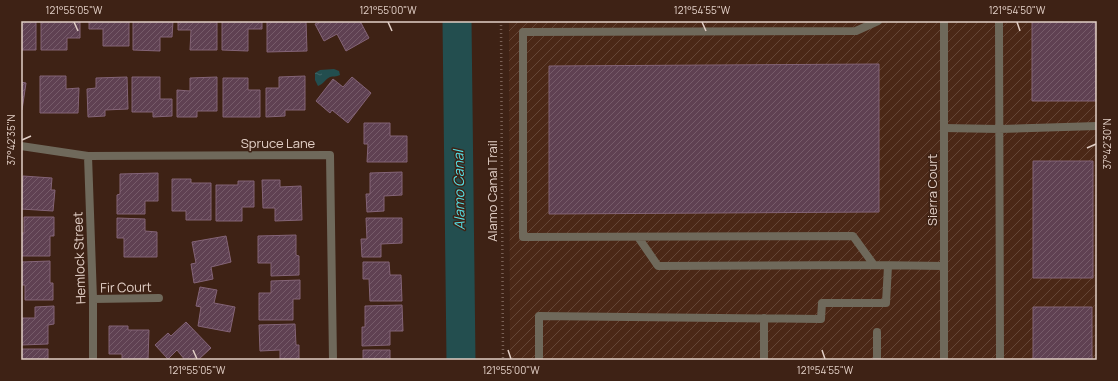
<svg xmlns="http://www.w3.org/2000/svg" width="1118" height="381" viewBox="0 0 1118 381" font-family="Manrope,sans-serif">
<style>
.industrial{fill:url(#industrial-furrows)}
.water{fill:url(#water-ripples)}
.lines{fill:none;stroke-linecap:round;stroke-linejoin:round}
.river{stroke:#234e4f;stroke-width:29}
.building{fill:url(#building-hatch);stroke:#846477}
.path{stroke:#796055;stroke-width:2.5;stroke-dasharray:1 3;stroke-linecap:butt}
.service{stroke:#6f695b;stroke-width:8}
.minor{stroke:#6f695b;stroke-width:8}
.ticks{fill:none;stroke:#e2cfc6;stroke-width:1.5}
.labels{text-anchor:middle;stroke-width:3;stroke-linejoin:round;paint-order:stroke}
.street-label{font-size:13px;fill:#e2cfc6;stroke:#3e2215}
.water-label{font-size:14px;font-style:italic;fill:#55e0e6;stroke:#3e2215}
.neatline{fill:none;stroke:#e2cfc6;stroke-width:1.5}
.ticks-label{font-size:10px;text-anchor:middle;fill:#e2cfc6}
</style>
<defs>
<pattern id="industrial-furrows" width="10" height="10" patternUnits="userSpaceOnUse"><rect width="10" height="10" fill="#4b2817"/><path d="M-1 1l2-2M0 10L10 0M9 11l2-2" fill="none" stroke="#654637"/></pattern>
<pattern id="water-ripples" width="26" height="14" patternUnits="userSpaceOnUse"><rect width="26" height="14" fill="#234e4f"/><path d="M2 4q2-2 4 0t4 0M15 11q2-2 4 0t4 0" fill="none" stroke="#436667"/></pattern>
<pattern id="building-hatch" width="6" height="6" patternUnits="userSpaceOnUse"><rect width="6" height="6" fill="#5f4152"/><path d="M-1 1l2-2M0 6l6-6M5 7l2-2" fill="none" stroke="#765b69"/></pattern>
</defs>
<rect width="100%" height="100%" fill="#3e2215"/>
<path class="industrial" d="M509,21H1097V360H510Z"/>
<path class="water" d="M334,69L339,71L340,75C336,77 333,76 330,77C325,79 324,84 318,86L315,80V73L320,70Z"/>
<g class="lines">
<path class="river" d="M457,21L461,360"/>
</g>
<path class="building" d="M21,21H36V50H21Z
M41,21H80V38H67V50H41Z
M89,21H129V46H103V29H89Z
M133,21H173L172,37H160V51L133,50Z
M178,21H217V50H190L191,30H178Z
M222,21H262V29H248V51L222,50Z
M267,21H306L307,51L267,52Z
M322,21H360L369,38L346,51L337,34L324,41L315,24Z
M1032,21H1095L1096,101H1032Z
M879,64V212L549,214V66Z
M40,76H66V89L79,88L78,113H40Z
M305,76V110H285V116L266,117V88H279V77Z
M127,77L128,109L105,110V116L88,117L87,89L96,88V78Z
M132,77H160V99H172V116L153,117V112H132Z
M217,77V111H197V117H177V90L190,91V78Z
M352,77L371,93L348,123L332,110L330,113L316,101L333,79L343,87Z
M223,78H248V90H260V117H223Z
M21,82L26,83L22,110H21Z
M364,123H390V136H407V162H367L368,144H364Z
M1033,161H1093V278H1033Z
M402,172V195L384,196V211L367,212L366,194H370V173Z
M158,173V201H145V214H117V195L120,194V174Z
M23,176L52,178L51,190H55L53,211L21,209Z
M172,179H191V183H211V220H186V211H172Z
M262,180H280V187L301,186L302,220L275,221V208H263Z
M238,181H254V207H242V221H216V185H238Z
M24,217H54V236H50V256H21V233H24Z
M117,218L145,219V231L157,232V257H124V238H117Z
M366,218H402V243L381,244V257H362L361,239H367Z
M296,235V255L299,256V275L271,276V263H258V236Z
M226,236L231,262L211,267L213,279L194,283L191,264L196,263L192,242Z
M50,261V283H53V300H25V285H21V262Z
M363,262H389L390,275H401L402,301H370L369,279H363Z
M300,280V299H293V320H259V293H271V281Z
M200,287L217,290L214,303L235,307L230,332L198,326L201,307L196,306Z
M402,305L403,331H390V345L362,346V327H365V306Z
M54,306V324L48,325V344L21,345V318H35V307Z
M1033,307H1092V360H1033Z
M186,322L211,348L198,360H185L177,350L168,359L155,345L168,333L171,336Z
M295,324L296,345H299V360H280V350L260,351L259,325Z
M109,326H128V330H149L148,360H122V354H109Z
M21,349H48V360H21Z
M363,350H390V360H363Z"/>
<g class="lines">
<path class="path" d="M501,21L503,360"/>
<path class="service" d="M878,21L856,31L523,32V237L853,236L874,265L944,266
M999,21L1000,360
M944,128L999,129L1097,126
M638,237L658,266L874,265
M764,318V360
M877,332V360
M539,360V316L821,319L822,303H886L888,266"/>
<path class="minor" d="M21,146L88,156L330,155L333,360
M88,156L93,299V360
M93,299L159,298
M944,360V21"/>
</g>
<path class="ticks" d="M74,22L78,31M388,22L392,31M702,22L706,31M1017,22L1020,31M22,140L31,136M1087,148L1096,144M193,350L197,359M508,350L511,359M822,350L825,359"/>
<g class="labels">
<g class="street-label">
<text x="278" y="148">Spruce Lane</text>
<text transform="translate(932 190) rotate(-90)" y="5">Sierra Court</text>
<text transform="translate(492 191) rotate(-90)" y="5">Alamo Canal Trail</text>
<text transform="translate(79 258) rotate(-92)" y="5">Hemlock Street</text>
<text transform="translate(126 287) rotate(-1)" y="5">Fir Court</text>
</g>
<g class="water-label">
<text transform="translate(459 190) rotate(-91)" y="5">Alamo Canal</text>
</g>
</g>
<rect width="1118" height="381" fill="none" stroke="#3e2215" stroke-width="44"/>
<rect x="22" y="22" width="1074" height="337" class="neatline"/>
<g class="ticks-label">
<text x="74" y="14">121°55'05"W</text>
<text x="388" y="14">121°55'00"W</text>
<text x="702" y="14">121°54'55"W</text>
<text x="1017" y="14">121°54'50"W</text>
<text transform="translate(11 140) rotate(-90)" y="4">37°42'35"N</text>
<text transform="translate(1107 144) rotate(-90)" y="4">37°42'30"N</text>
<text x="197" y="374">121°55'05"W</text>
<text x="511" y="374">121°55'00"W</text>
<text x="825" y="374">121°54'55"W</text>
</g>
</svg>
